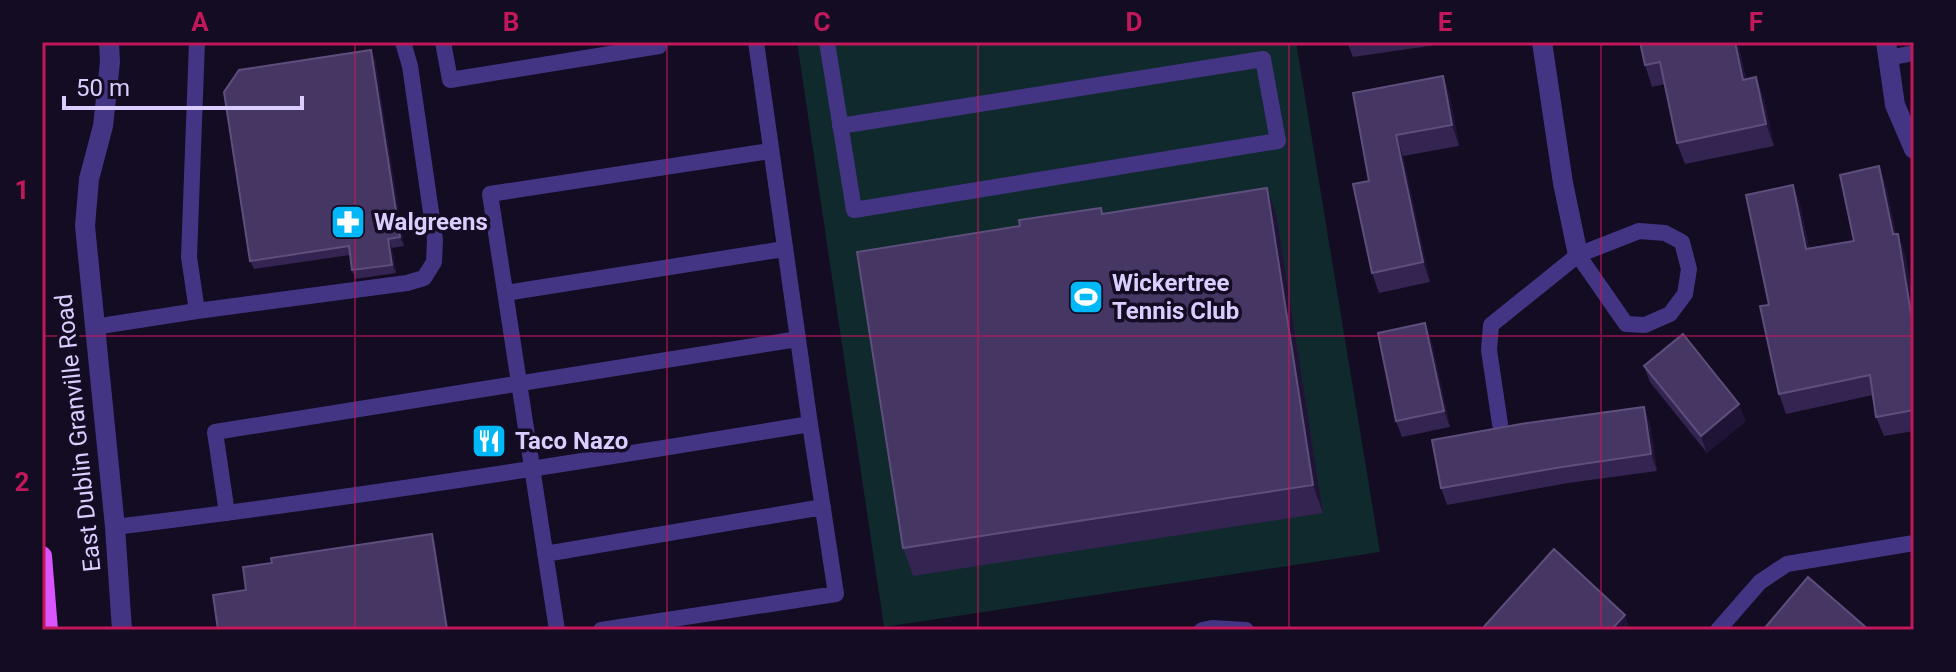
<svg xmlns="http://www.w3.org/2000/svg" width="1956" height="672" viewBox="0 0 1956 672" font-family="Roboto,sans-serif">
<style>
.green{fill:#0f292c}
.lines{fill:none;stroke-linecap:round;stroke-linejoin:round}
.lane{stroke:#443484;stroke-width:16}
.street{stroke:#443484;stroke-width:20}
.primary{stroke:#da54ff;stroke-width:20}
.wall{fill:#342451}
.shaded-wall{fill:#1f1336}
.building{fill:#463664;stroke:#5d4e7c;stroke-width:2}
.grid{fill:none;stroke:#c2185b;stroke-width:2;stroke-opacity:0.55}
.labels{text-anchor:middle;stroke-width:7;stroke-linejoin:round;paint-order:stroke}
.poi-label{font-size:24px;font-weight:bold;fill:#dbcdff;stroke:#130c22;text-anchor:start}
.street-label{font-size:24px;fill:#dbcdff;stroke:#130c22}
.neatline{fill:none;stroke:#c2185b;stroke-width:3}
.grid-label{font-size:26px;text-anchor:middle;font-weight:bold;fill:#c2185b}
</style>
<rect width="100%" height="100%" fill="#130c22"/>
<path class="green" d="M797,42H1296L1380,552L884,627Z"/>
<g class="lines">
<path class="lane" d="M443,42L450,80L659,46L658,42
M827,42L854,210L1278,141L1263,59L840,126
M1888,58L1914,53
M506,293L784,249
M197,311L407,283L424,278L434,262L435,240L410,66L403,42
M94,327L197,311L189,257L197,42
M1500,424L1489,350L1491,325L1578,255L1639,231L1665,233L1682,242L1689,269L1685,294L1670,314L1645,325L1626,324L1578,255
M227,513L215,432L798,339
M115,527C348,499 579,462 810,424L756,42
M545,554L823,507
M557,630L490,194L770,151
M601,630L836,594L810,424
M1202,630L1212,628L1246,630
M1718,630L1760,582L1787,564L1914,543"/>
<path class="street" d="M109,42L110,62L103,126L89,179L85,226L115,527L122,630
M1542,42L1563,183L1578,255
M1886,42L1895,105L1914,149"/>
<path class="primary" d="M42,556L48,630"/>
</g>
<path class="wall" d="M1347,42H1443V44L1353,57Z
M1640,42H1738L1746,79L1756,77L1764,99L1774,146L1685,164L1677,143L1665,84L1652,87L1645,65Z
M375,59L404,246L392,248L396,273L355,279L352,270L350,255L254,269L250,261Z
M1443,76L1450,97L1459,146L1403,156L1430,282L1379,293L1372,273L1369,181L1353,93Z
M1879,166L1886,186L1896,234L1905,253L1914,308V431L1884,436L1876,417L1873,395L1786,414L1779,394L1769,305L1793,185L1800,205L1809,248L1854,241Z
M1267,188L1277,217L1323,513L913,576L903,548L1020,226L1101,208L1103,213Z
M1431,340L1450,427L1402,437L1396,421Z
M1644,366L1746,421L1707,453L1650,382Z
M1644,407L1650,424L1657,471L1568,483L1447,505L1441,488Z"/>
<path class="shaded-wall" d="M1735,42H1738L1750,101L1743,80Z
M371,50L375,59L404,246L400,237Z
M1443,76L1450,97L1459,146L1452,125Z
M1756,77L1764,99L1774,146L1766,124Z
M1396,135L1403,156L1430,282L1423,262Z
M1879,166L1886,186L1900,254L1893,234Z
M1793,185L1800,205L1813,268L1806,249Z
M1267,188L1277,217L1323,513L1313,485Z
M1898,234L1905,253L1914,308V332Z
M388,239L392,248L396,273L392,265Z
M1425,323L1431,340L1450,427L1444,411Z
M1739,404L1746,421L1707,453L1701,436Z
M1644,407L1650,424L1657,471L1651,454Z
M432,534L435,542L449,630H447Z
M1625,615L1630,630H1611Z"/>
<path class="building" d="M1640,42H1735L1743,80L1756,77L1766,124L1677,143L1660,62L1645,65Z
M371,50L400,237L388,239L392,265L352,270L349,246L250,261L224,92L239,70Z
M1443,76L1452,125L1396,135L1423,262L1372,273L1353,184L1369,181L1353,93Z
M1879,166L1893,234H1898L1914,332V410L1876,417L1870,375L1779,394L1760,306L1769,305L1746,195L1793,185L1806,249L1854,241L1840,175Z
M1267,188L1313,485L903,548L857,252L1020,226L1019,220L1101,208L1102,214Z
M1425,323L1444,411L1396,421L1378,333Z
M1683,334L1739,404L1701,436L1644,366Z
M1644,407L1651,454L1562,467L1441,488L1432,440L1521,424Z
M432,534L447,630H218L213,595L246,590L243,567L272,563L271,558Z
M1554,549L1625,615L1611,630H1481Z
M1808,577L1869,630H1763Z"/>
<path class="grid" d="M355,42V630M667,42V630M978,42V630M1289,42V630M1601,42V630M42,336H1914"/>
<defs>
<g id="pharmacy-square" transform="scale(1.8)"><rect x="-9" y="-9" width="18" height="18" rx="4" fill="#00b8f8" stroke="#130c22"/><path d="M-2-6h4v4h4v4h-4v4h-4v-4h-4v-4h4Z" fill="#fff"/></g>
<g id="stadium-square" transform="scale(1.8)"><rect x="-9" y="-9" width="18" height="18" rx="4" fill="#00b8f8" stroke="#130c22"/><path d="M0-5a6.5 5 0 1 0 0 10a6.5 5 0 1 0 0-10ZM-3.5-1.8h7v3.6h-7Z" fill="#fff"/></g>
<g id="restaurant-square" transform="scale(1.8)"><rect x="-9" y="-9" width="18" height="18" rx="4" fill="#00b8f8" stroke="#130c22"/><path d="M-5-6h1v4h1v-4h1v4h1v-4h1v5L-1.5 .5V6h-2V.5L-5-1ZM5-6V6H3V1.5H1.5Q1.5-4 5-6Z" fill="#fff"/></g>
</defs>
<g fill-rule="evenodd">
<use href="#pharmacy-square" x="348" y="222"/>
<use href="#stadium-square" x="1086" y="297"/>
<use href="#restaurant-square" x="489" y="441"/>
</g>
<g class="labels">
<g class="poi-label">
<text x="374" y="230">Walgreens</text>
<text x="1112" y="291">Wickertree<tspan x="1112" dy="28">Tennis Club</tspan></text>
<text x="515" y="449">Taco Nazo</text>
</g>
<g class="street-label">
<text transform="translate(78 433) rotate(-96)" y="8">East Dublin Granville Road</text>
</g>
</g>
<rect width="1956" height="672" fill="none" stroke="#130c22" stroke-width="88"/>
<path d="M64 96v12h238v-12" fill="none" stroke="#dbcdff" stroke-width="4"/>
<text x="76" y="96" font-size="24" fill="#dbcdff" stroke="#130c22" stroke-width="6" paint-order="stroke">50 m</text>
<rect x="44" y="44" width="1868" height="584" class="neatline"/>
<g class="grid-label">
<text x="200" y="31">A</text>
<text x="511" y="31">B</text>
<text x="822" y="31">C</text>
<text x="1134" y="31">D</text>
<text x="1445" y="31">E</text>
<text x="1756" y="31">F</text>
<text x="22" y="199">1</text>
<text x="22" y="491">2</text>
</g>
</svg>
